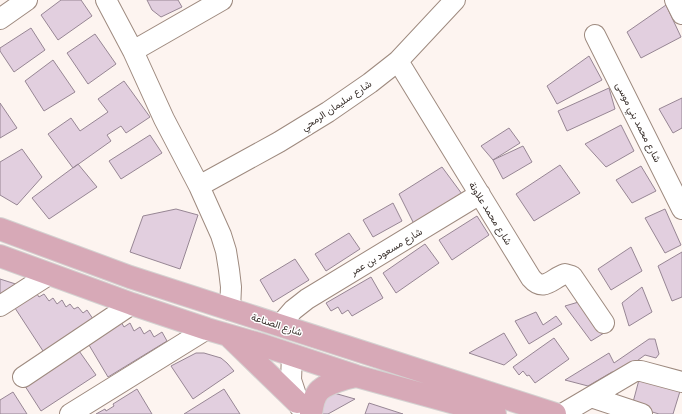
<svg xmlns="http://www.w3.org/2000/svg" width="682" height="414" viewBox="0 0 682 414" font-family="Montserrat,Vazirmatn,sans-serif">
<style>
.building{fill:#e2cfdf;stroke:#978694}
.lines{fill:none;stroke-linecap:round;stroke-linejoin:round}
.minor-casing{stroke:#9e8a7f;stroke-width:22}
.major-casing{stroke:#d4d2d1;stroke-width:24}
.minor{stroke:#fff;stroke-width:20}
.major{stroke:#d7a9b7;stroke-width:22}
.labels{text-anchor:middle;stroke-width:3;stroke-linejoin:round;paint-order:stroke}
.street-label{font-size:10px;fill:#3a312d;stroke:#fff}
</style>
<rect width="100%" height="100%" fill="#fdf4f0"/>
<path class="building" d="M61,0H81L92,16L58,40L41,15Z
M147,0H178L182,7L161,17L152,10Z
M666,5L681,37L641,58L627,32Z
M31,28L45,50L14,72L0,51V48Z
M95,34L116,64L88,84L67,53Z
M589,56L602,80L557,104L547,86Z
M53,60L75,92L44,111L25,81Z
M124,81L150,117L126,133L121,126L107,135L111,141L73,168L48,134L71,118L80,131L108,112L98,99Z
M609,88L615,109L567,131L558,111Z
M682,98V128L673,133L659,109Z
M0,103L17,128L0,138Z
M621,125L634,151L606,167L585,144Z
M509,128L520,143L493,160L481,146Z
M150,135L162,153L121,179L109,161Z
M523,146L532,162L503,179L493,160Z
M22,149L42,177L17,205L0,195V162Z
M78,164L97,187L49,219L32,198Z
M560,165L580,193L534,221L516,194Z
M641,166L656,191L632,203L616,180Z
M442,167L462,194L415,226L399,194Z
M393,203L402,221L373,237L363,220Z
M176,209L198,215L180,269L130,252L143,216Z
M665,209L681,245L665,253L645,218Z
M477,216L489,235L452,260L439,240Z
M349,233L360,249L326,271L315,254Z
M425,244L439,263L396,293L383,273Z
M631,247L642,271L611,290L598,269Z
M682,252V297L672,301L658,266Z
M295,259L309,280L273,302L260,280Z
M371,277L383,298L352,316L348,310L342,314L338,307L331,311L326,303Z
M0,279L25,287L0,303Z
M642,287L652,312L629,326L622,303Z
M35,291L39,297L44,294L49,301L53,298L57,304L62,300L66,307L70,304L74,309L78,307L83,313L87,310L95,322L45,354L13,305Z
M582,301L604,333L591,341L565,306Z
M536,312L543,325L556,316L562,324L529,344L515,321Z
M120,320L124,327L130,323L134,331L140,327L144,334L150,330L154,337L162,332L167,341L108,377L86,340Z
M504,333L517,355L504,365L469,353Z
M554,338L569,359L535,383L529,375L527,376L523,371L519,375L513,367Z
M649,339H655L659,354L656,358L645,355L619,374L612,372L588,386L565,380L609,353L614,363Z
M77,348L96,375L41,411L23,383Z
M196,353H204L221,358L227,363L234,371L193,399L171,366Z
M640,376L681,388L673,414H659L632,406Z
M137,389L152,414H96L105,409L106,411L114,406L113,404Z
M224,389L240,414H184Z
M13,392L27,414H0V400Z
M334,393L355,399L328,414H319L317,400Z
M369,403L403,414H365Z"/>
<g class="lines">
<g class="minor-casing">
<path id="minor" d="M106,0L133,51L164,119L199,186L221,235L226,251L229,270L231,287L230,310
M675,0L682,14
M0,19L27,0
M595,35L682,209
M133,51L222,0
M398,61L531,278C544,293 552,278 565,274L572,276L604,323
M199,186L279,142L328,112L370,83L398,61L455,0
M0,306L50,274
M280,325L293,310L307,299L480,194
M292,355L291,380L300,407
M23,377L132,304
M591,397L642,414
M70,414L207,329
M562,414L635,371H641L682,382"/>
</g>
<g class="major-casing">
<path id="major" d="M0,229L130,277L555,414
M0,256L132,304L207,329L259,344L356,376L495,414
M229,336L297,402
M311,414C312,407 314,395 320,390C328,383 346,378 356,376"/>
</g>
<use href="#minor" class="minor"/>
<use href="#major" class="major"/>
</g>
<g class="labels">
<g class="street-label">
<text transform="translate(336 105) rotate(-34)" y="4">شارع سليمان الرمحي</text>
<text transform="translate(639 122) rotate(63)" y="4">شارع محمد بني موسى</text>
<text transform="translate(491 213) rotate(58)" y="4">شارع محمد علاونة</text>
<text transform="translate(386 251) rotate(-31)" y="4">شارع مسعود بن عمر</text>
<text transform="translate(277 324) rotate(18)" y="4">شارع الصناعة</text>
</g>
</g>
</svg>
